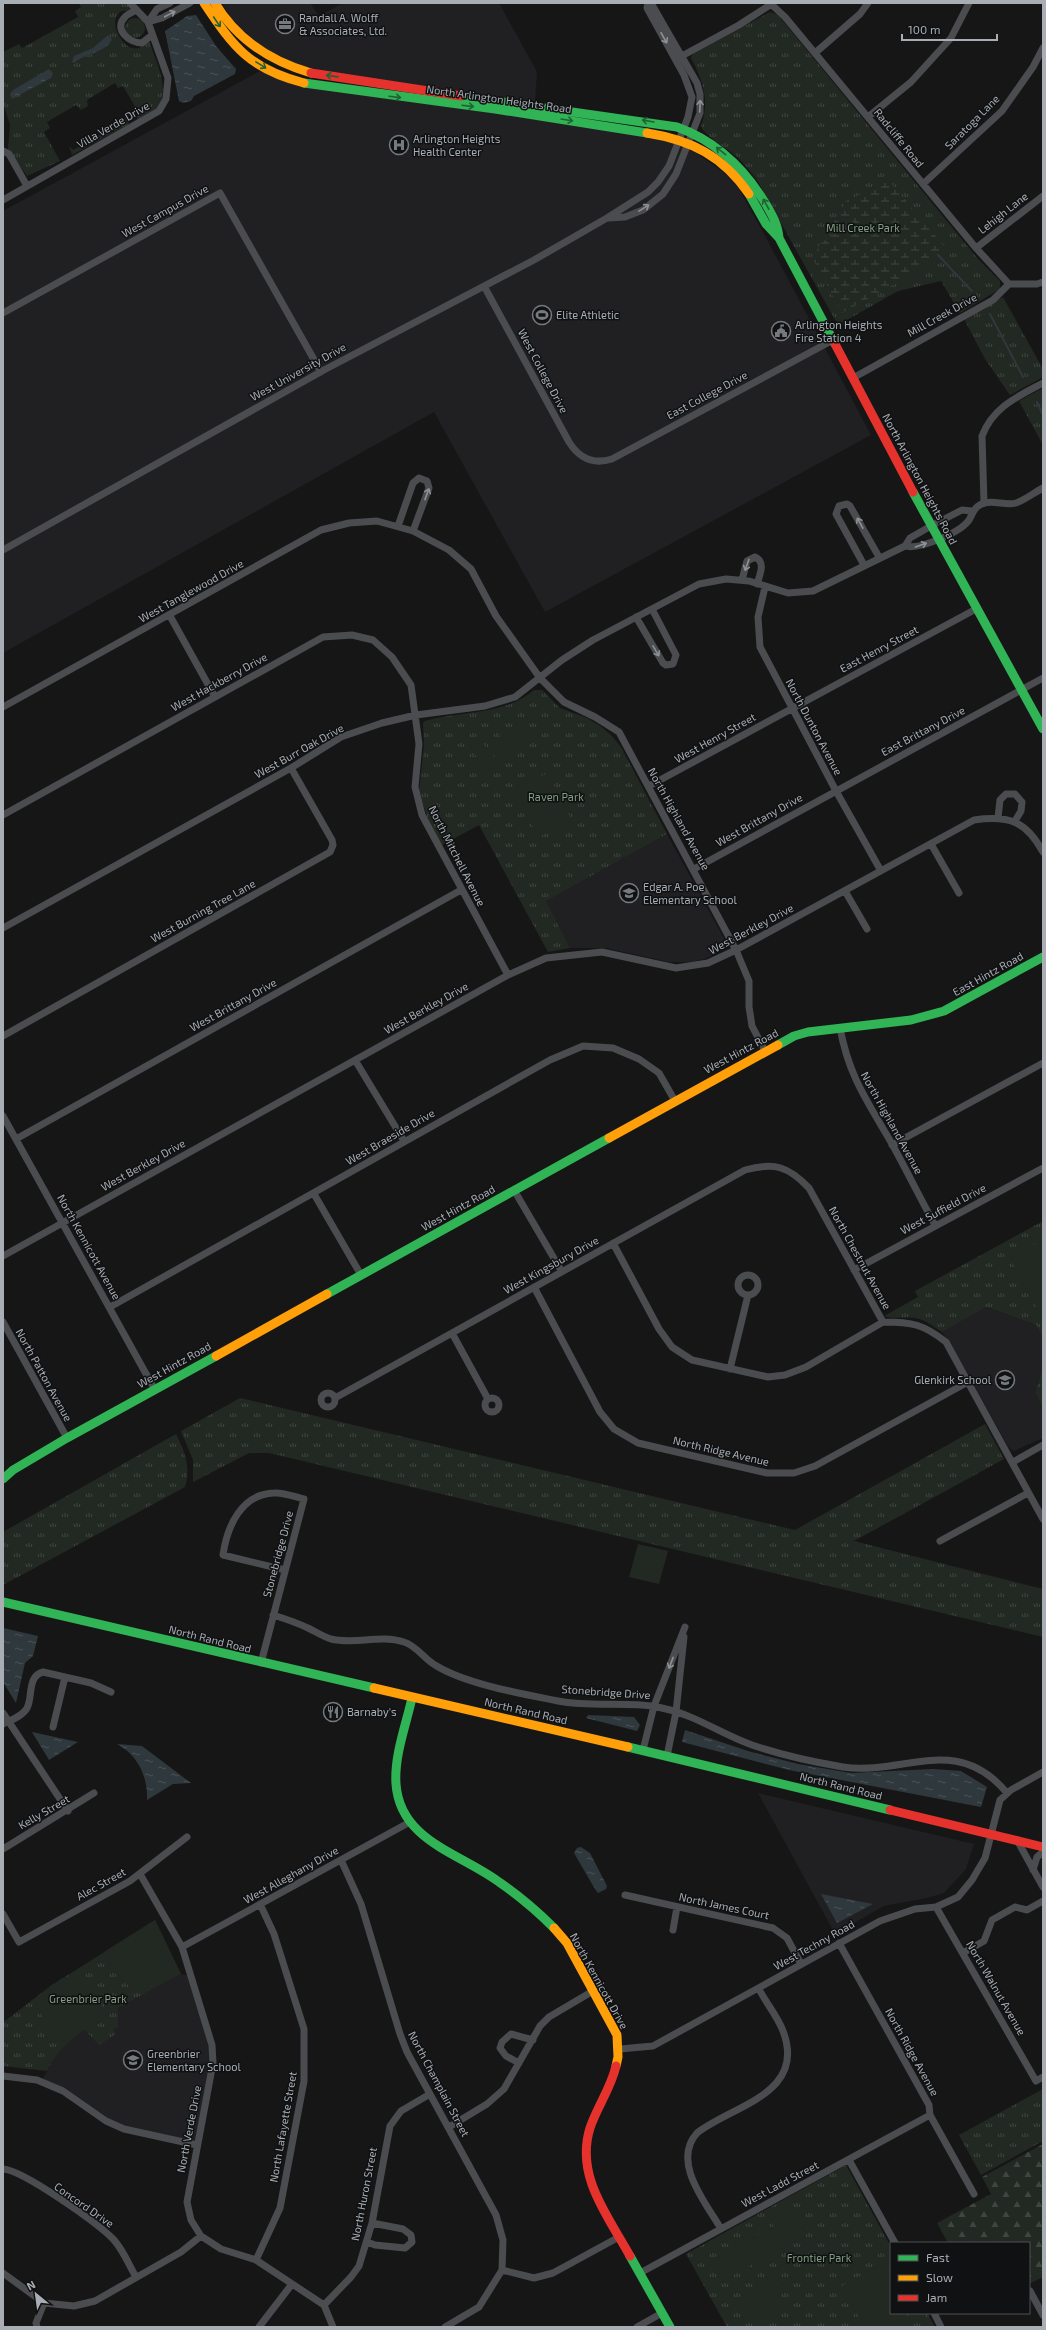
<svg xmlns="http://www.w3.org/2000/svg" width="1046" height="2330" viewBox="0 0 1046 2330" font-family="'Exo 2',sans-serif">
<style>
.built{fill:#202022}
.grass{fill:url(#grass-tufts)}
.forest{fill:url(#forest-firs)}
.wetland{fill:url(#wetland-marsh)}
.garden{fill:#222822}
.water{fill:url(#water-ripples)}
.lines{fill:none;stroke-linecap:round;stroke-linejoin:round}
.stream{stroke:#2f383c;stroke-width:2}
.street{stroke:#4b4c4f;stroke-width:7}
.fast{stroke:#30b455;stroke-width:9}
.slow{stroke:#ff9f0a;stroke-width:9}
.jam{stroke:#e5322d;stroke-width:9}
.oneway{stroke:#8d9196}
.oneway2{stroke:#206234}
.labels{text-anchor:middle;stroke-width:3;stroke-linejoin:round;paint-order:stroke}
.poi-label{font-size:11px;fill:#a9aeb5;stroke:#101112;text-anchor:start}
.street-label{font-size:11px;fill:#a9aeb5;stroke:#101112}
.park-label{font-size:11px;fill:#839e82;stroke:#101112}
</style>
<defs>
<pattern id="grass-tufts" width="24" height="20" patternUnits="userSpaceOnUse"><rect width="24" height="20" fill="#222822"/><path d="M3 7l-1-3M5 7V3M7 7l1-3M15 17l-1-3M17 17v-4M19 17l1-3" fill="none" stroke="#3f4540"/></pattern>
<pattern id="forest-firs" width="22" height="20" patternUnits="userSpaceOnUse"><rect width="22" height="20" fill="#222822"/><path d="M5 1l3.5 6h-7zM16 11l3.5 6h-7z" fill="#3f4540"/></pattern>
<pattern id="wetland-marsh" width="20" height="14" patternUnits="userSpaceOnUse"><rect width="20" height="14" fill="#222822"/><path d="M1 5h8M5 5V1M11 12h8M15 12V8" fill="none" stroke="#3f4540"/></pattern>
<pattern id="water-ripples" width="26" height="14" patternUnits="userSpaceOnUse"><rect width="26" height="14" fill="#2f383c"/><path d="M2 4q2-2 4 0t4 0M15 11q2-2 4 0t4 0" fill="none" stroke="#4a5256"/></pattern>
</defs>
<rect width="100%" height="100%" fill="#161616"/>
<path class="built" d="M222,3H310L319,16L343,3H499L537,72L535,102L367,79L290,64L252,40L234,23Z
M260,71L480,111L669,140L696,153L722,171L737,186L763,232L871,435L545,612L434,412L3,653V211Z
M667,834L727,944V948L704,959L691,962H669L606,948H570L545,901Z
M985,1307L1036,1325L1043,1338V1367L1035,1393L1043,1408V1438L1014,1451L1009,1448L950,1342L942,1332Z
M758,1793L974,1844L966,1869L944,1893L927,1898L884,1906L835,1934Z
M181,1974L191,1976L213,2063L197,2145L124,2129L41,2082L55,2057L65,2043L118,2008Z"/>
<path class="grass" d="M79,3H127L130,10C126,12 123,9 119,13C109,23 120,41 129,47C139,51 141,47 148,41L150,43C155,60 171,90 158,106C154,113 145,115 138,120L136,117L140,115L123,86L118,88L115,83L87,100L88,106L81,110L76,105L47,122L50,128L44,132L60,161L27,176L8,149L10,125L3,103V52L19,44L22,48L78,17L75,11L81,7Z
M770,12L778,15L978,259L1000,281V289L960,313L941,281L898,291L838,325L757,180C751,172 744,164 736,156C727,148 704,136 701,126C710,101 703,81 691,58L693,54Z
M125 28a10 10 0 1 1 20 0a10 10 0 1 1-20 0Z
M124,114L129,124L72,155L69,146L73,150L107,131L106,124L110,129L125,120Z
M1003,297L1043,369V377L1010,395L985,359L964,319Z
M1043,388V445L1019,401Z
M534,690H542L560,708L587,718L599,725L611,735L621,747L667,834L546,901L570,948L548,952L479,825L442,845L427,817L419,791L424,745L423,723L425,721C462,710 503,716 534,690Z
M1043,1221V1338L1036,1325L986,1307L942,1332C934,1327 926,1320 916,1318C905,1316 895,1320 884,1316L918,1297L915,1291Z
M1043,1367V1408L1035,1393Z
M240,1398L795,1530L985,1424L1004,1459L854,1541L1043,1589V1637L269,1453H249L193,1482V1460L181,1431Z
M176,1434C185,1452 191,1467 185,1487L3,1585V1532Z
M155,1920L181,1974L118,2008V2027L113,2030L116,2034L99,2045L85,2030C67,2041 57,2052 47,2071L3,2066V2018L5,2021L49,1987Z
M1043,2089V2141L981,2175L959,2135Z
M846,2165L891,2247V2313H927L935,2327H727L686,2254Z"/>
<path class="forest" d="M1043,2144V2277L1029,2284V2243H948L937,2223L991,2194L982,2177Z"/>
<path class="wetland" d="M885,176L945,247L920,270L842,313L813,259L819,245L833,234L831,225L842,213L844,202L875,188Z"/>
<path class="garden" d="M520,723L532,743L522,748L511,728Z
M508,730L520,750L510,755L499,735Z
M496,737L507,756L498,762L487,742Z
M482,741L496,766L485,772L471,747Z
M548,773L572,821L538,837L514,789Z
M1043,1240V1312L1039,1313L1010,1258Z
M638,1544L668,1551L659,1584L629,1577Z
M155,1920L181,1974C141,1994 125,1998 104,1952Z
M62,1978C86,1978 97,1996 107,2015L65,2043L51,2032L33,2000Z
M791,2208L806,2235L722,2281L711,2261L774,2226L771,2220Z
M880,2265L891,2285V2313H906L913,2327H864L842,2286Z
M771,2281C777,2284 778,2287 780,2293C788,2314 774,2323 755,2327L737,2298Z"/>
<path class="water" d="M196,15L216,46L236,69L235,74L194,96L191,101L183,103L179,101L165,31L187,16Z
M108,35L112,39C106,53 85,53 74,63L72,62L74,56L93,48Z
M49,69L53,73L51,78L12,99L10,94L13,90Z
M3,1628L38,1636L33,1656L25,1663L16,1703L3,1682Z
M588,1715L634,1717L640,1725L637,1731L586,1718Z
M685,1730L748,1751L798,1764L851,1773L933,1769L961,1771L987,1787L981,1807L789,1770L682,1742Z
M32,1732L78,1742L49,1760Z
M117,1744L142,1746L191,1783L173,1784L147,1800C148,1777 138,1755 117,1744Z
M581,1847L590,1853L607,1886L606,1889L598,1893L595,1889L574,1853L577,1848Z
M821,1894L873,1904L837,1923Z"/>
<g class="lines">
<path class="stream" d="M938,255L972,291
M990,314L1023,377
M1037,402L1043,415"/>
<path class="street" d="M772,5L785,17L976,248L1009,284
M136,10C133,12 127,14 125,17C113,29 129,43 142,43L152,35
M148,22L162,18L190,3
M148,22L157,9L170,3
M815,53L860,14L868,3
M680,57L739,25L773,3
M868,117L911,82L951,38L969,3
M3,151L9,154L27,186
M923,184L1002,111L1033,67L1043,48
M3,200L159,111L166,99L168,78L148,22L130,3
M609,218L625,217L643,210L663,194L676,174L700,113V94L697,83L651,3
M976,248L1043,196
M484,286L569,442C579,458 593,465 612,459L833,340
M3,313L220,193L321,372
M853,378L993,300L1009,284H1037L1043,282
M984,503L982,436C993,407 1017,397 1043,383
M398,526L413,483L419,478L427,481L429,488L413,531
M905,546L910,538L931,526L962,510L972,511
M3,550L324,370L534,260L607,218L648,192L658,182L669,166L688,117L692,97L684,75L647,8L648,3
M864,565L836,514L839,506L847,504L850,506L879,557
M742,580L747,561L755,557C766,562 760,574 757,584
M765,587L758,617L760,647L836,791L881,871
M170,616L215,697
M636,617L663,663L666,665L673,664L676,655L652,609
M3,707L321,530L349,523L377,521L413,531L449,550L471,569L496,616L540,678L564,702L595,717L619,732L736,950L749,981V1007L752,1026L765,1051
M649,786L976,609
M3,815L323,637L352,635L373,640L392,657L411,685L419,744L415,787L422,815L508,975
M998,818L1000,800L1006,794H1015L1022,802L1021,811L1015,821
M931,844L959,893
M694,869L1043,678
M845,891L867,929
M3,928L291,768L341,737L382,723L416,715L485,706L515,697L562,660L593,640L699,584L726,579L749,581L788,593L813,591L905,546C919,550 960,533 969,520C973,513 975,505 985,503C994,500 1006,506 1016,503C1025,500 1035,492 1043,488
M840,1028C849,1077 868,1102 892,1144C907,1171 920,1198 935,1225
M3,1036L330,852L333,845L332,840L291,768
M355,1060L404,1141
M3,1116L155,1390
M16,1139L461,890
M892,1145L1043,1063
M514,1190L562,1272
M314,1194L361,1275
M613,1243L659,1329L672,1347L692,1360L768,1377L785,1375L806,1367L883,1322
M3,1256L508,975L546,958L602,952L676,968L708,963L736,950L974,820C1009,815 1026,821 1043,852
M854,1270L1043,1168
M738 1285a10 10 0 1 1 20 0a10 10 0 1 1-20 0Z
M534,1287L600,1412L614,1429L638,1443L767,1473H794L815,1466L968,1382
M110,1307L550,1060L583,1046L613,1048L639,1059L659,1073L675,1101
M3,1322L67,1438
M452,1333L488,1399
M730,1369L748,1295
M321 1400a7 7 0 1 1 14 0a7 7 0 1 1-14 0Z
M485 1405a7 7 0 1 1 14 0a7 7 0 1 1-14 0Z
M335,1398L745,1170C774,1162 788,1166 809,1188L883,1322C912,1322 923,1324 946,1342L1043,1519
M1013,1462L1043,1445
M940,1541L1028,1493
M273,1615C286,1619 298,1623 310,1629C316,1632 324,1637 331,1639C355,1645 380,1634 404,1642C417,1646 424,1659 435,1665C465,1684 523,1694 558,1701C594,1708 631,1700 666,1709C697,1716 723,1735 752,1745C781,1755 813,1762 843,1767C904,1776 956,1732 1007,1793
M261,1663L304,1499C295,1497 283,1492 274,1493C241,1494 227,1527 223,1555L285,1570
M3,1713L68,1811
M3,1724C11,1720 23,1716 27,1708C33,1697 27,1676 43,1672L91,1683L111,1692
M53,1727L65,1677
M643,1750L654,1706L685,1627
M667,1756L676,1712L684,1637
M1017,1840L1043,1887
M3,1849L94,1793
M341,1860L361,1904L400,2034L407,2052L496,2215L503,2240L502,2270L479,2307L445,2327
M1033,1870L1037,1857L1043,1852
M140,1874L182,1947L212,2045L213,2063L187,2202L191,2220L201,2236L221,2249L256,2260L324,2305L333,2327
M625,1895L773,1928L787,1938L801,1964
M936,1907L1036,2081L1043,2077
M3,1914L19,1942L130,1881L187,1837
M673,1930L677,1907
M839,1943L929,2105L930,2115L974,2194
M182,1947L410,1822
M963,1953L984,1941L992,1920L1015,1907L1027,1910L1043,1901
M620,2049L653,2046L880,1921L915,1909L936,1907L958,1897L972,1880L985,1858L1000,1800L1011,1790L1043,1772
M519,2063L506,2056L500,2048L502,2042L511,2034L533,2040
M3,2076L37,2080L63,2091L106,2121L124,2129L197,2145
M449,2127L487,2104L504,2089L540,2026L549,2017L593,1991
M849,2160L895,2243
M3,2169C23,2170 99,2224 114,2240C123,2250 129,2265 136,2277
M721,2229C706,2203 671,2162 697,2133C733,2105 807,2094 783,2031C778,2017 766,2003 759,1989
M367,2242L375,2245L405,2248L412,2242L411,2235L403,2229L372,2223
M256,2260L280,2208L304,2081V2029L274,1934L260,1904
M502,2270L534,2278L553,2273L619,2237
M3,2273L44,2303L74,2306L95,2301L181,2252L201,2236
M640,2273L930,2115
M1030,2291L1043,2315
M324,2305L351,2277L359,2266L372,2223L390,2126L401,2111L430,2094
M934,2313L941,2327
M37,2327L36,2323L44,2303
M259,2327L292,2284
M637,2327L662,2313"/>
<path class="fast" d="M304,83L495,109L647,133
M461,96L677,127C716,141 743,167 764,201C771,213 778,224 779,238L835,344
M749,194L766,224L779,238
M913,492L1043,729
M778,1045L794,1036L808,1032L911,1020L944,1011L1043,957
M327,1294L609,1138
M3,1479L13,1470L67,1438L216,1356
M3,1602L374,1688
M412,1698C406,1725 394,1756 396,1784C400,1841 460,1853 499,1882C518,1895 538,1912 554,1928
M628,1747L890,1810
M630,2256L670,2327"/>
<path class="slow" d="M204,3C234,48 250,69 304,83
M215,3C237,40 270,61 311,73
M647,133C691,140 723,156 749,194
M609,1138L778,1045
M216,1356L327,1294
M374,1688L628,1747
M554,1928L567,1943L617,2035L618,2057L616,2066"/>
<path class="jam" d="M311,73L461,96
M835,344L913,492
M890,1810L1043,1847
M616,2066C611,2088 597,2107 590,2128C575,2176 608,2216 630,2256"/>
</g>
<defs><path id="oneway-shaft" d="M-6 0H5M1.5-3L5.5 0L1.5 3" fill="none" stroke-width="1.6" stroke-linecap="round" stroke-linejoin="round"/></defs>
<g class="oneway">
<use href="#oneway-shaft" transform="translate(170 14) rotate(-28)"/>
<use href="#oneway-shaft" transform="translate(664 38) rotate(61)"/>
<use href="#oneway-shaft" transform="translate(700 106) rotate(-87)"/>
<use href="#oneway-shaft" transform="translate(644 208) rotate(-32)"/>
<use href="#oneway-shaft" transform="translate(427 494) rotate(-70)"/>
<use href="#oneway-shaft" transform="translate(860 523) rotate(-119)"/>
<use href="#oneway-shaft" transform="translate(921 545) rotate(-19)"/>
<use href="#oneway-shaft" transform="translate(747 565) rotate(109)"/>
<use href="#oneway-shaft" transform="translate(656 651) rotate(60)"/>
<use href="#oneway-shaft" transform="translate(671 1663) rotate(111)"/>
</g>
<g class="oneway2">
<use href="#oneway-shaft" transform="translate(217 22) rotate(56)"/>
<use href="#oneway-shaft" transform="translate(261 65) rotate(32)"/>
<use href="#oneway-shaft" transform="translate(332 76) rotate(-172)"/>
<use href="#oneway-shaft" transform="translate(395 97) rotate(7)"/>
<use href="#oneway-shaft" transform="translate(468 106) rotate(7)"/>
<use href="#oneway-shaft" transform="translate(567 120) rotate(9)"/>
<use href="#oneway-shaft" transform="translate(648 121) rotate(-170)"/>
<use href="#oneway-shaft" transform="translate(721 151) rotate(-142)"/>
<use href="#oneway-shaft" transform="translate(766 204) rotate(-119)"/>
</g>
<defs>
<g id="office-ring" transform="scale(1)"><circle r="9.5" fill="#101112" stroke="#76797d" stroke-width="1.5"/><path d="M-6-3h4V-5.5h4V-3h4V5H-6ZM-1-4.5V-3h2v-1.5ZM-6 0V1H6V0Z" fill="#76797d"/></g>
<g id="hospital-ring" transform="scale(1)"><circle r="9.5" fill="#101112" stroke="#76797d" stroke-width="1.5"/><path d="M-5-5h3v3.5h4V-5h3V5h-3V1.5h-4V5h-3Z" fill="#76797d"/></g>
<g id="stadium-ring" transform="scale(1)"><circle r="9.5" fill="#101112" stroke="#76797d" stroke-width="1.5"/><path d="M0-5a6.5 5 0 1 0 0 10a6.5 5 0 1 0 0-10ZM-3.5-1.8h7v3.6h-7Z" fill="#76797d"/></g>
<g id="civic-ring" transform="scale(1)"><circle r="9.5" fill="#101112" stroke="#76797d" stroke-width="1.5"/><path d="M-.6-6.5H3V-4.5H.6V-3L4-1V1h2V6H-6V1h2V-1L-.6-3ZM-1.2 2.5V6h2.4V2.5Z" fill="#76797d"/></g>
<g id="school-ring" transform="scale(1)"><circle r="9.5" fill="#101112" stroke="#76797d" stroke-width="1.5"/><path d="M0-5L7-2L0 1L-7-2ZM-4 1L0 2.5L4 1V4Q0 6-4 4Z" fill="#76797d"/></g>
<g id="restaurant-ring" transform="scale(1)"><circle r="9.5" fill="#101112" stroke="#76797d" stroke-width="1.5"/><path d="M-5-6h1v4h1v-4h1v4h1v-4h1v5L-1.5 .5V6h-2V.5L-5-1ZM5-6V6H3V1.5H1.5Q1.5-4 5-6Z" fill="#76797d"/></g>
</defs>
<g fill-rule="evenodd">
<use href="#office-ring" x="285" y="24"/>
<use href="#hospital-ring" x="399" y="145"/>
<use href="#stadium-ring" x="542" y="315"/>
<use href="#civic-ring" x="781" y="331"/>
<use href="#school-ring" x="629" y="893"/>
<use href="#school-ring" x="1005" y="1380"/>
<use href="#restaurant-ring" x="333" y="1712"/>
<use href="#school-ring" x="133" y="2060"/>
</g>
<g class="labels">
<g class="poi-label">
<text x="299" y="22">Randall A. Wolff<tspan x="299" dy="13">&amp; Associates, Ltd.</tspan></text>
<text x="413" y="143">Arlington Heights<tspan x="413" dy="13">Health Center</tspan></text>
<text x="556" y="319">Elite Athletic</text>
<text x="795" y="329">Arlington Heights<tspan x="795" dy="13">Fire Station 4</tspan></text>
<text x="643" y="891">Edgar A. Poe<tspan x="643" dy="13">Elementary School</tspan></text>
<text x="991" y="1384" text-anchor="end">Glenkirk School</text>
<text x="347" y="1716">Barnaby's</text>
<text x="147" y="2058">Greenbrier<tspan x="147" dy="13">Elementary School</tspan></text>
</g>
<g class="street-label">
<text transform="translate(499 99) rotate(8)" y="4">North Arlington Heights Road</text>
<text transform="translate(972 122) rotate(-45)" y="4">Saratoga Lane</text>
<text transform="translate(113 125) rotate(-30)" y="4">Villa Verde Drive</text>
<text transform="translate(899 138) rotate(51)" y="4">Radcliffe Road</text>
<text transform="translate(165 211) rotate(-29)" y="4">West Campus Drive</text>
<text transform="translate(1003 213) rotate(-38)" y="4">Lehigh Lane</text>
<text transform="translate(942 315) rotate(-29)" y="4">Mill Creek Drive</text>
<text transform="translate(543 371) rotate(62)" y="4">West College Drive</text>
<text transform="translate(298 372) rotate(-29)" y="4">West University Drive</text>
<text transform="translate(707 395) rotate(-28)" y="4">East College Drive</text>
<text transform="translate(920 479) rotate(62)" y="4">North Arlington Heights Road</text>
<text transform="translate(191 591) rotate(-29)" y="4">West Tanglewood Drive</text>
<text transform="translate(879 649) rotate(-28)" y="4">East Henry Street</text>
<text transform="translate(219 682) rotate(-29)" y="4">West Hackberry Drive</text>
<text transform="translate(814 727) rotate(62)" y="4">North Dunton Avenue</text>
<text transform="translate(923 731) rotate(-28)" y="4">East Brittany Drive</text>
<text transform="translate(715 738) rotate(-29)" y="4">West Henry Street</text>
<text transform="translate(299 751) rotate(-29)" y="4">West Burr Oak Drive</text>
<text transform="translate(679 819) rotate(61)" y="4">North Highland Avenue</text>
<text transform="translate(759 820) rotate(-29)" y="4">West Brittany Drive</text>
<text transform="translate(457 856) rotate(63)" y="4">North Mitchell Avenue</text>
<text transform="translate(203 911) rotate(-29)" y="4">West Burning Tree Lane</text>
<text transform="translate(751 929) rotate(-28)" y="4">West Berkley Drive</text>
<text transform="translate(988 974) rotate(-29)" y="4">East Hintz Road</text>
<text transform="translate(233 1005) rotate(-29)" y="4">West Brittany Drive</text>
<text transform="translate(426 1008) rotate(-29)" y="4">West Berkley Drive</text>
<text transform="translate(741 1051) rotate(-28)" y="4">West Hintz Road</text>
<text transform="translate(892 1123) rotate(61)" y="4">North Highland Avenue</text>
<text transform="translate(390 1137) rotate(-30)" y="4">West Braeside Drive</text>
<text transform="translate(143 1165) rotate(-29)" y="4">West Berkley Drive</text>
<text transform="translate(458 1208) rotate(-29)" y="4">West Hintz Road</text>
<text transform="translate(943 1209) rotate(-28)" y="4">West Suffield Drive</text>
<text transform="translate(89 1247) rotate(61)" y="4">North Kennicott Avenue</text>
<text transform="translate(860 1258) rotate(61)" y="4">North Chestnut Avenue</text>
<text transform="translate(551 1265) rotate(-29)" y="4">West Kingsbury Drive</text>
<text transform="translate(174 1365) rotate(-29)" y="4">West Hintz Road</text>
<text transform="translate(44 1375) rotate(61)" y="4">North Patton Avenue</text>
<text transform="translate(721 1451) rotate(13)" y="4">North Ridge Avenue</text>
<text transform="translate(278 1554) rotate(-75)" y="4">Stonebridge Drive</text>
<text transform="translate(210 1639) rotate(14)" y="4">North Rand Road</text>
<text transform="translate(606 1692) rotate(4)" y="4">Stonebridge Drive</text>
<text transform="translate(526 1711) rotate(13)" y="4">North Rand Road</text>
<text transform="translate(841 1786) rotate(14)" y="4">North Rand Road</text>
<text transform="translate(44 1812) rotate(-30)" y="4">Kelly Street</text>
<text transform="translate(291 1875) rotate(-29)" y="4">West Alleghany Drive</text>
<text transform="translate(101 1884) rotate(-29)" y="4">Alec Street</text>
<text transform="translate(724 1906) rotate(12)" y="4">North James Court</text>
<text transform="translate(814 1945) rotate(-29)" y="4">West Techny Road</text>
<text transform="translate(599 1981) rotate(61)" y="4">North Kennicott Drive</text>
<text transform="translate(996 1988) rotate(60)" y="4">North Walnut Avenue</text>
<text transform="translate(912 2052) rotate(61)" y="4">North Ridge Avenue</text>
<text transform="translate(439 2084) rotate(62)" y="4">North Champlain Street</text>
<text transform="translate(283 2127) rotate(-80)" y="4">North Lafayette Street</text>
<text transform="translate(189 2129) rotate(-79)" y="4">North Verde Drive</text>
<text transform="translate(780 2184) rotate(-28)" y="4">West Ladd Street</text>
<text transform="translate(364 2194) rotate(-79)" y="4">North Huron Street</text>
<text transform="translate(84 2205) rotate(35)" y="4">Concord Drive</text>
</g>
<g class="park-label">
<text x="863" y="232">Mill Creek Park</text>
<text x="556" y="801">Raven Park</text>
<text x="88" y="2003">Greenbrier Park</text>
<text x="819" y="2262">Frontier Park</text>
</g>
</g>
<rect width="1046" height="2330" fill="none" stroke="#a9aeb5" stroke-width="8"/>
<rect x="890" y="2242" width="140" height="72" fill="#101112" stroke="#4d5053"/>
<rect x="898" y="2255" width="20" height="6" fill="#30b455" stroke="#4d5053"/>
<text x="926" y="2262" font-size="12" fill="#a9aeb5">Fast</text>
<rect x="898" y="2275" width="20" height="6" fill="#ff9f0a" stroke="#4d5053"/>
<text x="926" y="2282" font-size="12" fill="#a9aeb5">Slow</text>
<rect x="898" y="2295" width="20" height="6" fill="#e5322d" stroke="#4d5053"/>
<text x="926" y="2302" font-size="12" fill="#a9aeb5">Jam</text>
<g transform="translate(36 2294) rotate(331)" stroke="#101112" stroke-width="3" paint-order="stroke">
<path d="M0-3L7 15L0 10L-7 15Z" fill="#a9aeb5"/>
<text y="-6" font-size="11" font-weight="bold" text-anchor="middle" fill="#a9aeb5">N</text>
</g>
<path d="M902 34v6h95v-6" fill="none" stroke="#a9aeb5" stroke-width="2"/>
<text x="908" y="34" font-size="12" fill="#a9aeb5" stroke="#101112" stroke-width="3" paint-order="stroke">100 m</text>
</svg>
